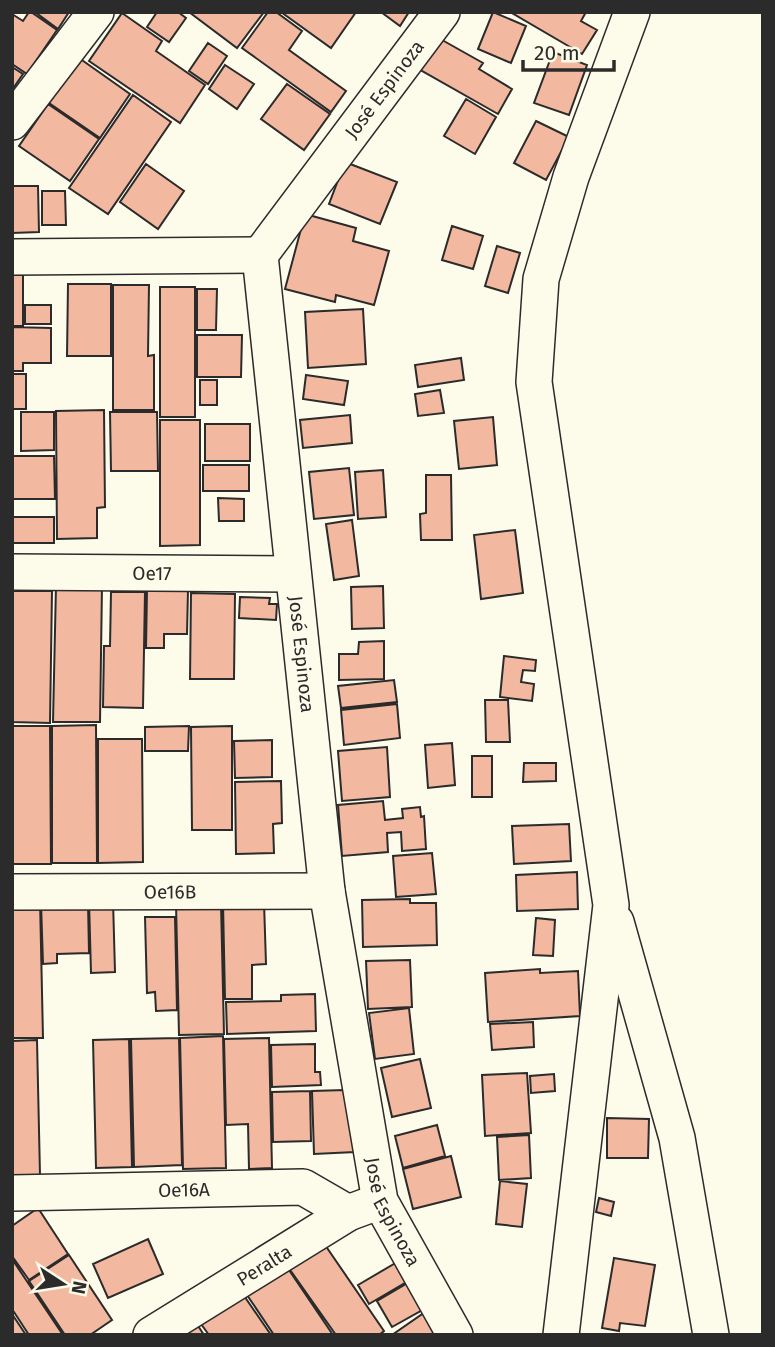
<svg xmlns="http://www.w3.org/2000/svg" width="775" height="1347" viewBox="0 0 775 1347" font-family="'Fira Sans',sans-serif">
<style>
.building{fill:#f2b8a0;stroke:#2b2b2b;stroke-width:2}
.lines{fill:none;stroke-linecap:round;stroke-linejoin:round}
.minor-casing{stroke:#2b2b2b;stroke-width:38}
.minor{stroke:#fdfbea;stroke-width:35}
.labels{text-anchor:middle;stroke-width:5;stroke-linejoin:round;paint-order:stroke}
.street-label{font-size:19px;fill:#2b2b2b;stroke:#fdfbea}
</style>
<rect width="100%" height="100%" fill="#fdfbea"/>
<path class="building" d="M29,12H31L57,30L27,74L12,64V14L23,21Z
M35,12H69L58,29Z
M157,12H178L186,18L169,42L147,27Z
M189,12H264L237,48Z
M268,12H276L302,31L289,50L346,91L331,112L242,48Z
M281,12H356L331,48Z
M381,12H409L400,26Z
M493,12L526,26L511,63L478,49Z
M513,12H586L581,21L597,30L582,54L512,13Z
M122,13L162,41L156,51L205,85L180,123L89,61Z
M435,36L483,63L479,69L512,89L498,114L417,68Z
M208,43L227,56L208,84L189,71Z
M553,52L587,65L569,115L534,103Z
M79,58L130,94L100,138L49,103Z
M225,65L254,84L237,109L209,89Z
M12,67L23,74L12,90Z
M287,84L330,114L304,150L261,119Z
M133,95L171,122L108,214L69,188Z
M466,99L496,117L475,154L444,136Z
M48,104L99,139L70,181L19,146Z
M536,121L569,137L546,180L514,163Z
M345,162L397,182L380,224L329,204Z
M146,164L184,191L158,229L120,202Z
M12,186H38L39,232L12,233Z
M42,191H65L66,225H42Z
M305,214L356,228L353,241L389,251L374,305L336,295L335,302L285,289Z
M452,226L483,236L473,269L442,260Z
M497,246L520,253L508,293L485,286Z
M12,275H23V326H12Z
M68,284H111V356H67Z
M113,285H149L148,356L154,355V410H113Z
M160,287H195V417H160Z
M197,289H217L216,330H197Z
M25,305H51V324H25Z
M363,309L366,364L308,368L305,312Z
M12,327L51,328V363H23V371H12Z
M197,335H242L241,377H197Z
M461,358L464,380L418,387L415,365Z
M12,374H26V409H12Z
M306,375L348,381L344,405L303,399Z
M200,380H217V405H200Z
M440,390L444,413L418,416L415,394Z
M104,410L105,507L97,508V538L57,539L56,411Z
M21,412H54V450L21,451Z
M110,412H157L158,471H111Z
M350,415L352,443L303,448L300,420Z
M493,417L497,465L459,469L454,421Z
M160,420H200V545L160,546Z
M205,424H250V461H205Z
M12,456H54L55,499H12Z
M203,465H249V491H203Z
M349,468L354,515L314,519L309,472Z
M383,470L386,517L358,519L355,472Z
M426,475H451L452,540H421L420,514L426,513Z
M218,498L244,499V521H219Z
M12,517H54V543H12Z
M352,520L359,576L334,580L326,524Z
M515,530L523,593L481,599L474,535Z
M56,585L102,586L100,722H53Z
M383,586L384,628L352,629L351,587Z
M147,590H188L187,634H164V648H146Z
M12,591H52L50,723L12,722Z
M111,592H145L143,708L103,707L104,646H110Z
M191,593L235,594L234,679H190Z
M240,597L270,598L269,604H277L276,620L239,618Z
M384,641V679L339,680V654H358L359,642Z
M504,656L536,660L535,671L523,670L521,682L534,684L532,701L500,697Z
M394,680L397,702L341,708L338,686Z
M485,700H508L510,742H486Z
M397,704L400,738L344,745L341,710Z
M96,725L97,863H52V726Z
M12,726H50L51,864H12Z
M189,726L188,751H145V727Z
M232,726V830H192L191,727Z
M98,739H142L143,862L98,863Z
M272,740V777L235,778L234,741Z
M452,743L455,785L428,788L425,745Z
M387,747L390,797L342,801L338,751Z
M472,756H492V797H472Z
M524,763H556V781L523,782Z
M281,781L282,823L273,824L274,853L236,854L235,782Z
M383,801L385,820L403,818L402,809L420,807L421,817L424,816L426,849L402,851L401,832L387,833L388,852L342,856L338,805Z
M569,824L571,861L514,864L512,826Z
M432,853L436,894L396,897L393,856Z
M577,872L578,909L517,911L516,875Z
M410,899V903H436L437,945L363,947L362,900Z
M12,900H40L43,1038H12Z
M113,900L115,972L91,973L89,901Z
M88,902L89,953L57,954V963L43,964L41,903Z
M264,902L266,964L252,965V999H225L223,903Z
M221,903L224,1034L179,1035L176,904Z
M145,917H175L177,1010L156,1011L155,992L147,993Z
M536,918L555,920L553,956L533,955Z
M410,960L412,1007L368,1009L366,961Z
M540,969V973L578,971L580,1016L488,1022L485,973Z
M315,994L316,1031L227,1034L226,1002L281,1001V995Z
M409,1008L414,1054L375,1059L369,1013Z
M533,1022L534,1047L492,1050L490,1024Z
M223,1036L226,1168L183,1169L180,1038Z
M179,1038L182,1165L134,1167L131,1039Z
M269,1038L272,1168L249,1169L248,1124L226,1125L224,1039Z
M129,1039L132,1167L96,1168L93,1040Z
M37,1040L40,1175L12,1176V1041Z
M315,1044V1072H320L321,1085L272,1087L271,1045Z
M420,1059L431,1108L392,1117L381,1068Z
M527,1073L531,1133L485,1136L482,1075Z
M554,1074L555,1091L531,1093L530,1076Z
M345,1090L355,1152L314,1154L312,1091Z
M310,1091L311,1141L273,1142L272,1092Z
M607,1118L649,1119L648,1158H607Z
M437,1125L445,1156L403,1168L395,1136Z
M529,1135L531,1178L499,1180L497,1137Z
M451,1156L461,1197L413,1209L403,1169Z
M500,1181L527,1184L522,1227L496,1224Z
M599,1198L614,1202L611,1216L596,1212Z
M38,1208L68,1254L29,1280L12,1256V1226Z
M148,1239L163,1274L108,1298L93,1264Z
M323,1242L384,1331L379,1335H336L288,1267Z
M69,1255L112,1320L90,1335H65L29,1281Z
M404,1258L415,1277L369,1304L358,1285Z
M614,1258L655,1265L645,1326L620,1323L619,1331L602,1328Z
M12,1259L63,1335H29L12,1309Z
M287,1267L333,1335H274L247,1295Z
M418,1277L433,1304L392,1327L377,1301Z
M238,1287L271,1335H209L196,1317Z
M431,1308L444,1326L430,1335H392Z
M12,1314L26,1335H12Z
M193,1318L204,1335H170Z"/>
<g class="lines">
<g class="minor-casing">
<g id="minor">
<path id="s1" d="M442,12L260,255L327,891L380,1201L455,1335"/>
<path d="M12,122L96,12"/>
<path d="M12,257L260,255"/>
<path id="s2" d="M12,572L293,574"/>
<path id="s3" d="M12,892L327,891"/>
<path d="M616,922L677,1138L711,1335"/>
<path id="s4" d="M12,1193L303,1187L348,1213"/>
<path id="s5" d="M151,1335L348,1213L367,1206"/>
<path d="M561,1335L611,905L534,382L541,279L571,177L632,12"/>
</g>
</g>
<use href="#minor" class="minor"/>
</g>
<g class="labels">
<g class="street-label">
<text transform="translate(384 89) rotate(-53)" y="7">José Espinoza</text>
<text dy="7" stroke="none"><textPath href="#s2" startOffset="140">Oe17</textPath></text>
<text dy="7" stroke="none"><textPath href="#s1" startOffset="705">José Espinoza</textPath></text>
<text dy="7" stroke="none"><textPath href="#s3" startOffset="158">Oe16B</textPath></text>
<text dy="7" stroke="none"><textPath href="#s4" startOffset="172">Oe16A</textPath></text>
<text dy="7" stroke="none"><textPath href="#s1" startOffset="1272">José Espinoza</textPath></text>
<text dy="7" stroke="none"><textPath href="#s5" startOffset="133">Peralta</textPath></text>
</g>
</g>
<rect width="775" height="1347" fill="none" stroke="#2b2b2b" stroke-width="28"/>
<g transform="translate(63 1284) rotate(102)" stroke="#fdfbea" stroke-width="5" paint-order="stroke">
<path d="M0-5L12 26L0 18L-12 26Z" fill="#2b2b2b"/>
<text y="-10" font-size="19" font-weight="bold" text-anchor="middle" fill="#2b2b2b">N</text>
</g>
<path d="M523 60v10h91v-10" fill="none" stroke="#2b2b2b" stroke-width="3.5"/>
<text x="534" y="60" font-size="21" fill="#2b2b2b" stroke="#fdfbea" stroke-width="5" paint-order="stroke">20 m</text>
</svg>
